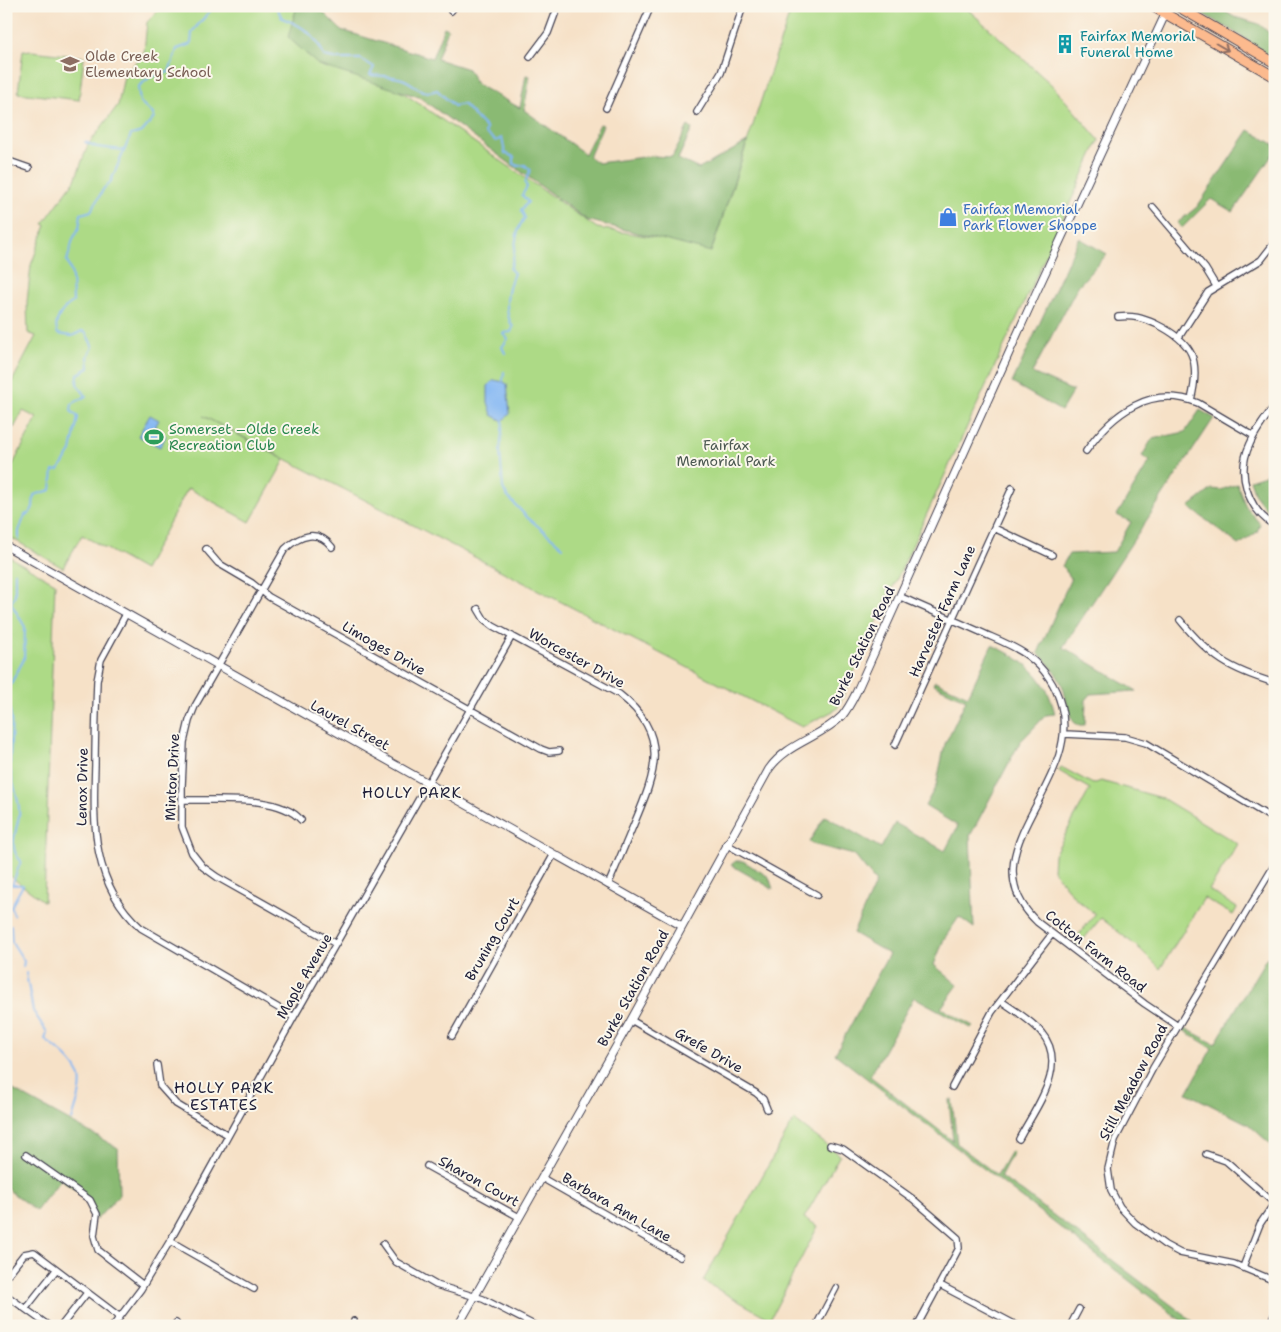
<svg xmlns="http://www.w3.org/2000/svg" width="1281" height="1332" viewBox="0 0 1281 1332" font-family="'Shantell Sans',sans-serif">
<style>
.green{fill:#adda86;stroke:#687e60}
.forest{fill:#8aba73;stroke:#566e57}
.water{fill:#85b8f3;stroke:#546d97}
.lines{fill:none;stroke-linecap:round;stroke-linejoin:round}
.stream{stroke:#85b8f3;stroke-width:2}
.minor-casing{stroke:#423f50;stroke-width:8}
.tertiary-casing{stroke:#423f50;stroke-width:9}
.secondary-casing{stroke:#423f50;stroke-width:10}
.primary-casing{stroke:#423f50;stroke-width:11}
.minor{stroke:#fff;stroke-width:5.5}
.tertiary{stroke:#fff;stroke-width:7}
.secondary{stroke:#fee3d2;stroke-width:8}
.primary{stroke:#fcba8e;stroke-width:9}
.oneway{stroke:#8f6e64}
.labels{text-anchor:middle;stroke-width:4;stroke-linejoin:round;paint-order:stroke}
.culture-label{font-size:14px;fill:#0d838f;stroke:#fbf7ec;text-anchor:start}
.education-label{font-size:14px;fill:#785e54;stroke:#fbf7ec;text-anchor:start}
.shop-label{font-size:14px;fill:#366cbe;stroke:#fbf7ec;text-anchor:start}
.leisure-label{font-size:14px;fill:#27864d;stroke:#fbf7ec;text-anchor:start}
.park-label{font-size:14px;fill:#4c5952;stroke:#fbf7ec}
.street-label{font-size:14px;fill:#22223b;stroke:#fbf7ec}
.neighbourhood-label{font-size:15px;letter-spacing:1px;fill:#22223b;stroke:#fbf7ec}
</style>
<rect width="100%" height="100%" fill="#fbf7ec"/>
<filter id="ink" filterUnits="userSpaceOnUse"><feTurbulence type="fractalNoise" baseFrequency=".02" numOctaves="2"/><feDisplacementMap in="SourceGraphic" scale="10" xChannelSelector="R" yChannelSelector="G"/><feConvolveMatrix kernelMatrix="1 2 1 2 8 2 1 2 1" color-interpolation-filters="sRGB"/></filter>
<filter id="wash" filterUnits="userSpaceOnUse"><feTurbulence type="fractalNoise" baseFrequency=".0096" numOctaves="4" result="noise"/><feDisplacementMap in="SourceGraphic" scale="20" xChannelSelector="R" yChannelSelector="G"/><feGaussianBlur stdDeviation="1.12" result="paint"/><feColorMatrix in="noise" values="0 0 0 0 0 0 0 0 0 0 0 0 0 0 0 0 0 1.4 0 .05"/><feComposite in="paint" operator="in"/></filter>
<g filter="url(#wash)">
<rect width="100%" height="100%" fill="#f6e1c7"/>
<path class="green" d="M163,6H298L289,36L405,94L597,228L713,247L792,6H964L1052,85L1099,140L837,709L802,727L203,416L285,460L250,522L188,488L144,570L82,535L63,568L6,535V478L37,418L23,411L14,428L6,406V393L36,336L28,333L27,302L31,265L46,225L43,224L75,180L88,145L118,105L124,76L144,52L147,22Z
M23,50L84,57L79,100L18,93Z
M6,555L55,583L44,902L6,873Z
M1061,767L1093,784L1101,781L1162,798L1238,844L1209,890L1237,908L1233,915L1204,898L1160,969L1140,949L1101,918L1078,946L1073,942L1095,914L1075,898L1053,870L1054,855L1090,789L1059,771Z
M794,1120L840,1155L804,1218L818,1226L770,1319L703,1281Z"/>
<path class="forest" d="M297,6H316L319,9L328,6L322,11L341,30L432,58L444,27L448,29L437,59L468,69L476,84L520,108L526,75L530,76L524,110L585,154L600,124L603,125L589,157L598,163L651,156L672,157L688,126L692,129L678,159L699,169L747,142L711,252L587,220L419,97L318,65L288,37Z
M1189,6H1216L1234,17L1259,24L1275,38V60L1243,37Z
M1249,130L1275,145V151L1233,212L1211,199L1182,228L1177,223L1197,207Z
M1079,238L1107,254L1078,286L1032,373L1073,391L1061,411L1012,383Z
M1200,410L1214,418L1063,647L1137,691L1091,694L1086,700L1085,725H1077C1067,718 1067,696 1062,685C1056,672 1048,662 1038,653L1071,578L1062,566L1069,554L1114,552L1131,522L1117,515L1150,461L1142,456L1152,439L1185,432Z
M1275,460V508L1269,513L1255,495L1250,480L1265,475Z
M1237,484L1246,507L1260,524L1257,532L1239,545L1189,507L1212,489L1221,490Z
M992,645C1026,661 1046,675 1055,714L1046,715L1020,742L970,836L974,928L959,917L944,939L934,965L958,985L941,1008L973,1026L971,1028L914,997L870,1076L953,1141L949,1100H952L957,1144L997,1175L1011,1151L1013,1152L1000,1177L1023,1192L1199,1326H1188L835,1054L889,954L853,933L876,882L854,855L816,845L809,842L825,816L881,848L895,823L945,851L958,826L925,806L936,786L945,744L966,700L933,684L935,681L968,696Z
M736,861H743L769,877L773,889L731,865Z
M1267,957L1275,967V1148L1248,1124L1187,1093L1212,1048L1183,1030L1185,1028L1215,1044Z
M6,1086L118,1148L119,1195L96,1220L90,1201L61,1179L36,1211L6,1188Z"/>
<path class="water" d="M494,380L504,382L507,384L510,414L503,421L492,415L488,402V386Z
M150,415L159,420L154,429L166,436L160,447L138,436Z"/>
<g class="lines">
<path class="stream" d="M276,6L282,18C303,26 316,35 324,56L338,59H361L374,67L370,75C380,76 396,76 405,80C418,86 422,96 437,90L454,106L463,104L487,129L485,133L496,141L502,138L505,153L514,157V164L518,166L525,165L530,170L525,183L527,187L522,195L528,202L521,210L525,218C513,231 517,252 510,269L514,273C507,289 503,312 513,327L511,332L503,333L508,339L502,347L505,353
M85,142L97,147L123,150
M503,381L504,372
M503,421L500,451L503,488L507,496L527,517L563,547
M19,540V531L25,515L30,513L33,507L34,495L51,490L53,471L59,470L71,451L78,417L71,411L72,404L86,396L77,384L78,374L89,368L88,356L93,347L86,333L82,331L72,336L58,334C52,321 63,308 73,302L72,275L67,261L73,239L79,228L81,214L91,211L104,188L110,183L131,135L142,132L154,118L153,114L140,102L138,87L150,77L169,72L177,49L191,44L192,32L214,6
M6,693L24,659L25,627L11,603L15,595V572
M6,701C16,715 9,749 10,766C10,782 21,799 19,815C17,832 7,847 21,861L12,885H23L11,907L14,915
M11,925L12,942L24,961L23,967
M26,973L33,1011L47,1032L45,1040C56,1047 76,1063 80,1077C83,1090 75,1108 72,1120"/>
</g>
</g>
<g filter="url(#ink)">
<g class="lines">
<g class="minor-casing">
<path id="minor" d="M451,11L455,6
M530,57L548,33L558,6
M606,108L651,6
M697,112L721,73L743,6
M6,160L29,168
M1153,207L1205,268L1216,286
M1118,317C1133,315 1142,318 1156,324C1193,342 1201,360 1191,400
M1179,337L1208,292L1261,260L1275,242
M1275,405C1266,417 1256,430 1250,444C1236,473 1247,509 1275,526
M1086,451C1112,414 1150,384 1198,403L1254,436
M994,528L1052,555
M332,547C318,529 300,535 285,549L195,706L189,721L184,742L182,786V827L192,853L203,867L217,877L336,944
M206,549L218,563L252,583L269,597L541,749L549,752L559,751
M901,597C929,610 959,622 987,635C1001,641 1016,647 1028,656C1044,668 1056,686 1061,705C1083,786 964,851 1037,922L1145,1004L1178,1026
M478,609L484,619L493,626L619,694C671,735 656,772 634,824C625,845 617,865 608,885
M126,614L101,660L97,681C96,709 95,737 95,765C93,825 92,885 141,928L294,1017
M1180,620C1211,658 1229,669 1275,683
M1065,734L1125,737L1146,743L1275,820
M895,745L1012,488
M182,800C215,801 279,794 301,820
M726,844L817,895
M1275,864L1153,1068L1115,1140L1108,1169L1111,1190L1120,1207L1135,1223L1165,1245L1180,1253L1234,1264L1275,1281
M1001,1001C1014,1010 1031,1020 1041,1032C1070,1066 1035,1108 1019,1139
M631,1020L756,1093L763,1099L767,1109
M452,1036L554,854
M157,1065L160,1086L176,1104L228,1135
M952,1087L992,1012L1052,934
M830,1145L843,1149L913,1199L958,1238L959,1248L917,1326
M1206,1154L1226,1161L1274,1203
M26,1155L90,1200L97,1214L94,1236L98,1250L143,1285
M427,1166L519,1217
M542,1178L680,1257
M170,1241L254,1289
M383,1244L396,1262L436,1285L483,1299L536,1326
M1243,1267L1260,1224L1275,1202
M6,1277L24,1254L34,1252L120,1317
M940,1285L1018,1326
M6,1295L49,1326
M26,1308L56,1270
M61,1326L87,1293
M113,1326L141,1289L170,1241L294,1017L512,636
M174,1326L176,1323
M353,1326L354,1321
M816,1326L836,1288
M1070,1326L1079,1309"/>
</g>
<g class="tertiary-casing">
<path id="tertiary" d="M6,546L682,926
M458,1326L631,1020L769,769C787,743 820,738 842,716C848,709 852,701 856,693L1035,295L1169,6"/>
</g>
<g class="secondary-casing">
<path id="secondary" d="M1270,1326L1275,1316"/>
</g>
<g class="primary-casing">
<path id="primary" d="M1152,6L1275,77
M1177,6L1275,63"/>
</g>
<use href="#minor" class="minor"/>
<use href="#tertiary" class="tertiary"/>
<use href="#secondary" class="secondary"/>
<use href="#primary" class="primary"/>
</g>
<defs><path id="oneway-shaft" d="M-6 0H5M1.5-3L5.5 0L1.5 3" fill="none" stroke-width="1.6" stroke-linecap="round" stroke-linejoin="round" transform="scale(1.25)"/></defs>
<use class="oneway" href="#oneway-shaft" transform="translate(1222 47) rotate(30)"/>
</g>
<defs>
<g id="building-bare" transform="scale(1.5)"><path d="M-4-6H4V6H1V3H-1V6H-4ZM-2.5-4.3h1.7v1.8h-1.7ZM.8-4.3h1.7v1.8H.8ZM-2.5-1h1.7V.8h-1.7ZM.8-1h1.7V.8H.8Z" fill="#0f9aa8" stroke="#fbf7ec" stroke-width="2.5" paint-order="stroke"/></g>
<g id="school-bare" transform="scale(1.5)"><path d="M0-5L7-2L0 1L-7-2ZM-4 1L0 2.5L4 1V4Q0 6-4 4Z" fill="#8d6e63" stroke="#fbf7ec" stroke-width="2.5" paint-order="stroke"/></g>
<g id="shop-bare" transform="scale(1.5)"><path d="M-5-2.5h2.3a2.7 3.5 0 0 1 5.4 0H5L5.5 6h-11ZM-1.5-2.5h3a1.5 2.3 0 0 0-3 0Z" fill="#3f7fe0" stroke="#fbf7ec" stroke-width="2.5" paint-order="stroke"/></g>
<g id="stadium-bare" transform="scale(1.5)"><path d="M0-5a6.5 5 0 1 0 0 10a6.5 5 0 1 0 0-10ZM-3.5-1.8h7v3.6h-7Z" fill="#2e9e5b" stroke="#fbf7ec" stroke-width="2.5" paint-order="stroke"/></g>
</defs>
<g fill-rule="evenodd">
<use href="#building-bare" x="1065" y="44"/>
<use href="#school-bare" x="70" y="64"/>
<use href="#shop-bare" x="948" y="217"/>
<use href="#stadium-bare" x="154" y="437"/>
</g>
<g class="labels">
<g class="culture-label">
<text x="1080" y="41">Fairfax Memorial<tspan x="1080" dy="16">Funeral Home</tspan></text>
</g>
<g class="education-label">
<text x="85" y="61">Olde Creek<tspan x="85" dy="16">Elementary School</tspan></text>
</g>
<g class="shop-label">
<text x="963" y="214">Fairfax Memorial<tspan x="963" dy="16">Park Flower Shoppe</tspan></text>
</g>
<g class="leisure-label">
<text x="169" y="434">Somerset –Olde Creek<tspan x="169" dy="16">Recreation Club</tspan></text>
</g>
<g class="park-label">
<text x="726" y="450">Fairfax<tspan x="726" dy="16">Memorial Park</tspan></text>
</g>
<g class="street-label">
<text transform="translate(942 611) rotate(-66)" y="5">Harvester Farm Lane</text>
<text transform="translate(862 646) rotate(-64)" y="5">Burke Station Road</text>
<text transform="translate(384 648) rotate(30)" y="5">Limoges Drive</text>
<text transform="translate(577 658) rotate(29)" y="5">Worcester Drive</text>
<text transform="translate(350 725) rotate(29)" y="5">Laurel Street</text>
<text transform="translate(172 777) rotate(-87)" y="5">Minton Drive</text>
<text transform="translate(82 787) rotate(-89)" y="5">Lenox Drive</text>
<text transform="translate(492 939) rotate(-60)" y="5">Bruning Court</text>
<text transform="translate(1096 951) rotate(38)" y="5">Cotton Farm Road</text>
<text transform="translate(304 976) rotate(-60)" y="5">Maple Avenue</text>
<text transform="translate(633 988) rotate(-61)" y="5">Burke Station Road</text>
<text transform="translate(709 1050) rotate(30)" y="5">Grefe Drive</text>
<text transform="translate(1133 1082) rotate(-62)" y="5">Still Meadow Road</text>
<text transform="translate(479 1181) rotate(29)" y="5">Sharon Court</text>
<text transform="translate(617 1207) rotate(30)" y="5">Barbara Ann Lane</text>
</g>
<g class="neighbourhood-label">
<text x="412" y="798">HOLLY PARK</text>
<text x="224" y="1093">HOLLY PARK<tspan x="224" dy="17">ESTATES</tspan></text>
</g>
</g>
<rect width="1281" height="1332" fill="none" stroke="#fbf7ec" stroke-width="25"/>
</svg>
